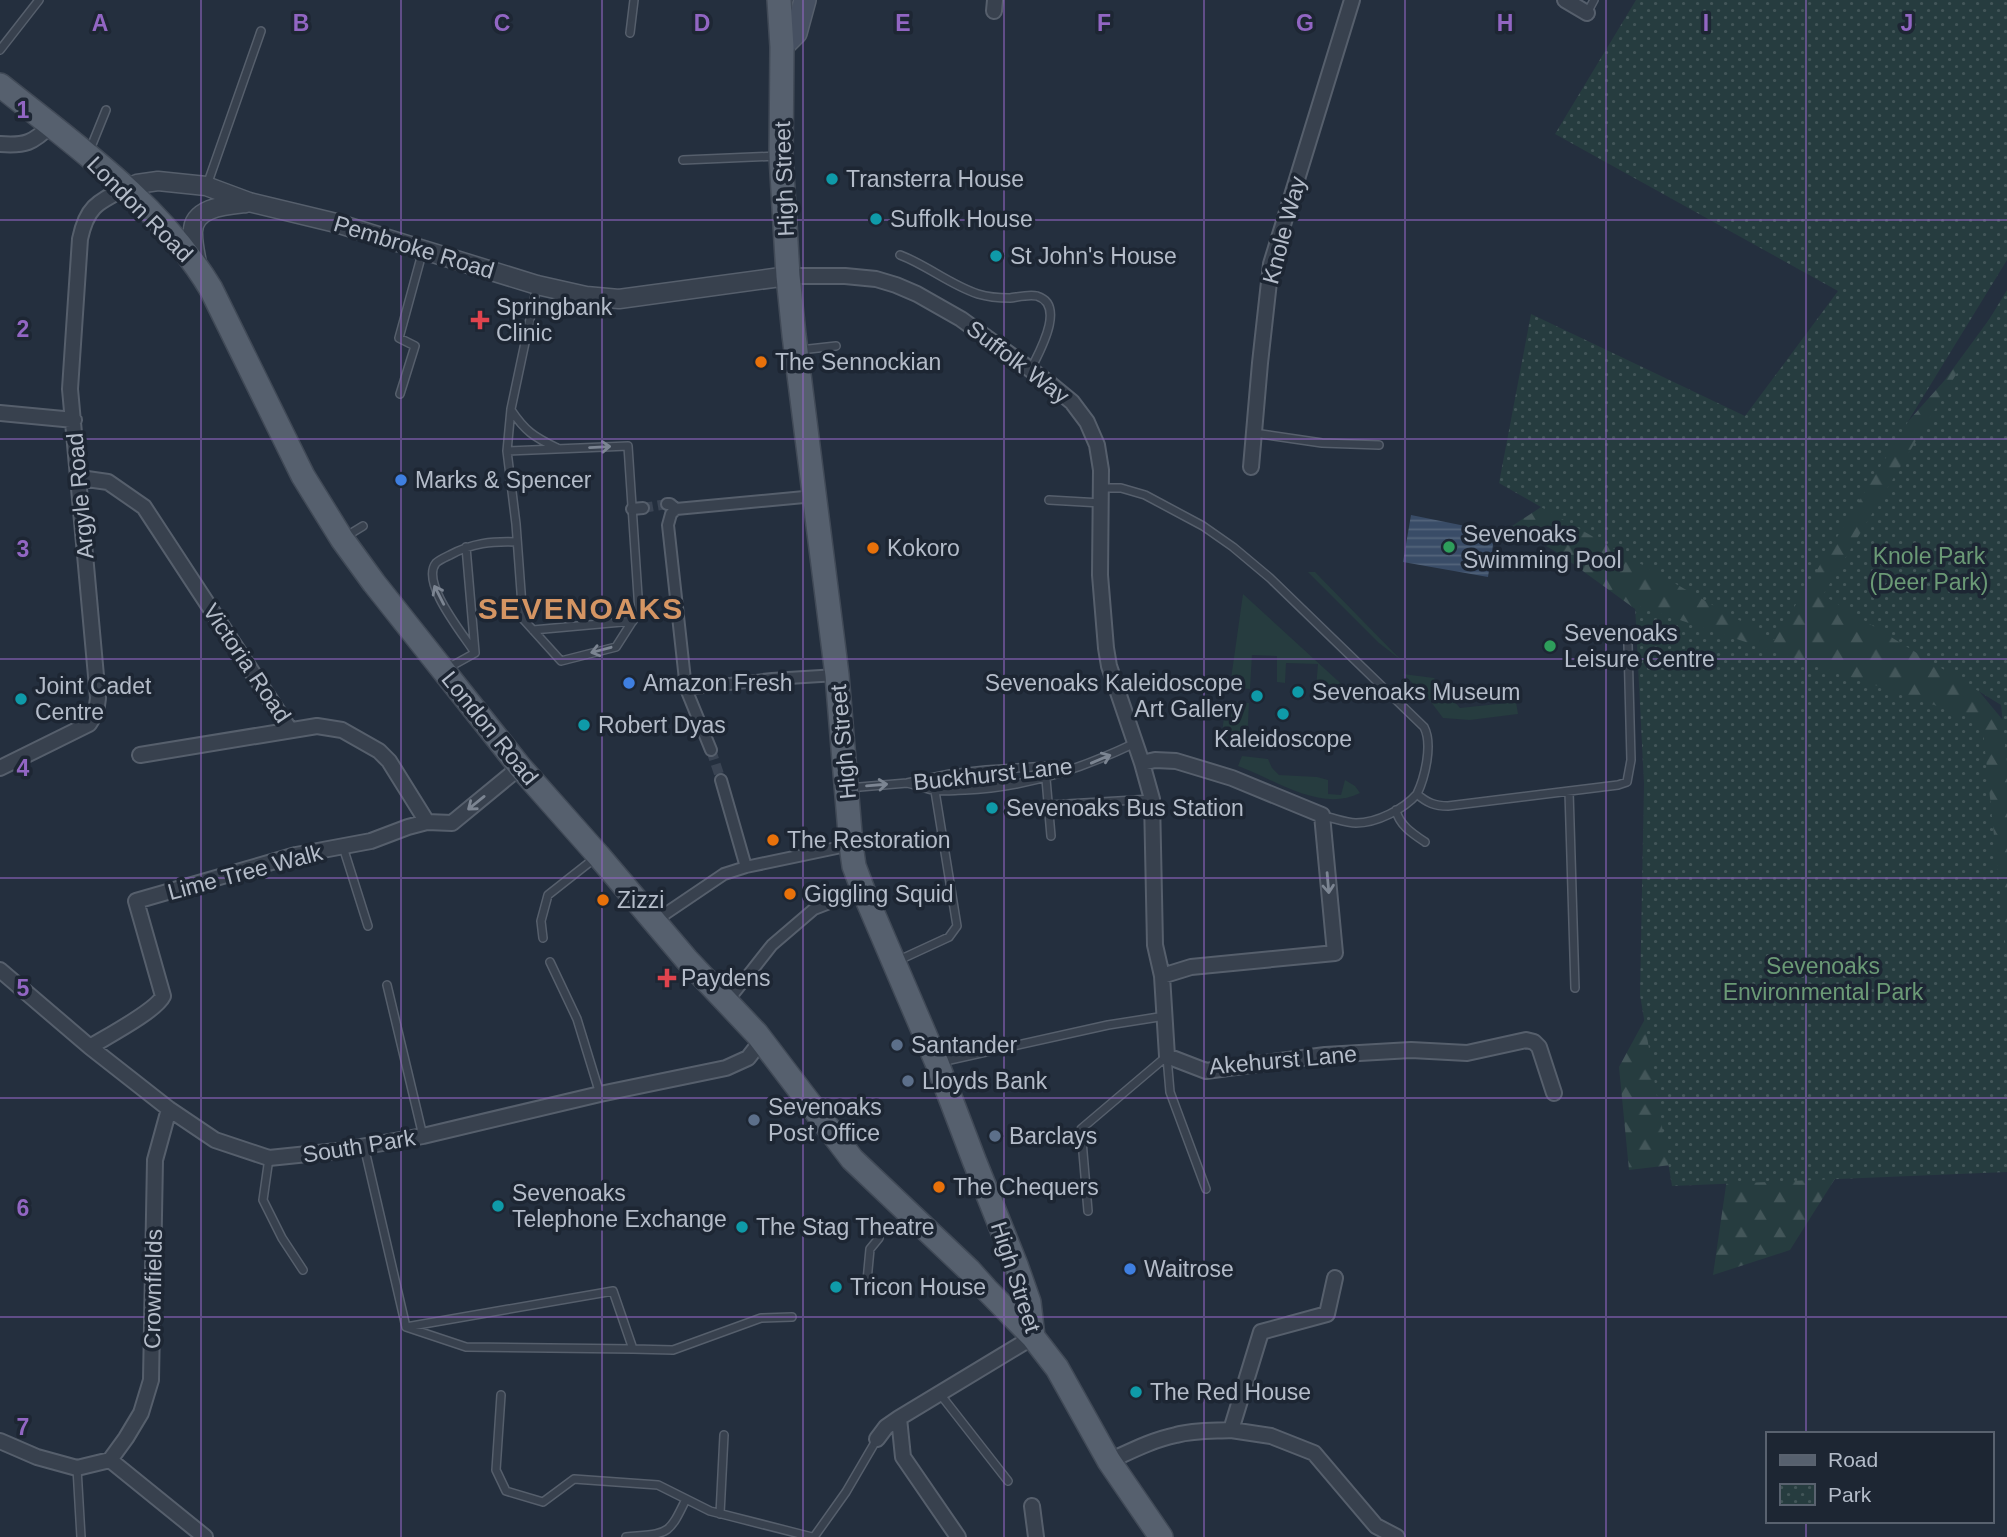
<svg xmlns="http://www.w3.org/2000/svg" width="2007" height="1537" viewBox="0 0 2007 1537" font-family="Helvetica,sans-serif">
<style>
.green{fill:#263c3f}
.forest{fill:url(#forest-firs)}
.park{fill:url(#park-dots)}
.water{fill:url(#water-rules)}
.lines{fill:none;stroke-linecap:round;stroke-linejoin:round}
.pedestrian-tunnel{stroke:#3a4453;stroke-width:10;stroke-dasharray:10 5;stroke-linecap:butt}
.service-casing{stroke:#565f6c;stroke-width:10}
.pedestrian-casing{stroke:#565f6c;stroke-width:14}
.minor-casing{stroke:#565f6c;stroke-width:18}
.tertiary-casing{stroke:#565f6c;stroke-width:21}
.secondary-casing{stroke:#565f6c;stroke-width:24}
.primary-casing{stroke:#414a57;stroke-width:26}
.service{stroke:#38414e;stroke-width:7}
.pedestrian{stroke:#38414e;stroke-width:10}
.minor{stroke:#38414e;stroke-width:14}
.tertiary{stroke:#38414e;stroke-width:18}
.secondary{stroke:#465061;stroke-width:21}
.primary{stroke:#56606e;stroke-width:23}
.oneway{stroke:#7c8592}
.grid{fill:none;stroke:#9266c3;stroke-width:2;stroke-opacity:0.55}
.culture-dot{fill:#0f9aa8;stroke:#1d2633;stroke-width:2.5}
.health-dot{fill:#e0444e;stroke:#1d2633;stroke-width:2.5}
.food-dot{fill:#e8710a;stroke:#1d2633;stroke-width:2.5}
.shop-dot{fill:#3f7fe0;stroke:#1d2633;stroke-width:2.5}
.leisure-dot{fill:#2e9e5b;stroke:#1d2633;stroke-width:2.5}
.service-dot{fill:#5c6f8a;stroke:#1d2633;stroke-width:2.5}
.labels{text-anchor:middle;stroke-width:7;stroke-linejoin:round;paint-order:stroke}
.street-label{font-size:23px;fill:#b4bcc9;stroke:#1d2633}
.poi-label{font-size:23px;fill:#b4bcc9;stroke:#1d2633;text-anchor:start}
.park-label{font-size:23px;fill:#6b9a76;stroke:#1d2633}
.district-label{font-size:30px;font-weight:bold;letter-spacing:2px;fill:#d59563;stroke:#1d2633}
.grid-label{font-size:23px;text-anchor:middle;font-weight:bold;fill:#9266c3;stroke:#1d2633;stroke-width:7;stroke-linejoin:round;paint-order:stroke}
</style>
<defs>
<pattern id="forest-firs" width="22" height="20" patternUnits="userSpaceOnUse" patternTransform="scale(1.75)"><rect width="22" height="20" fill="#263c3f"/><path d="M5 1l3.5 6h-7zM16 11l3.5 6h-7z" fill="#435659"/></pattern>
<pattern id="park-dots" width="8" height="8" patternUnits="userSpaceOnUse" patternTransform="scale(1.75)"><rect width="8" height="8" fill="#263c3f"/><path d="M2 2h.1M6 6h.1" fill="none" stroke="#435659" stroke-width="1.8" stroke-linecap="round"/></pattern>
<pattern id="water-rules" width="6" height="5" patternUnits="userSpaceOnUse" patternTransform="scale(1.75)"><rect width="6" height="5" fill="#394c67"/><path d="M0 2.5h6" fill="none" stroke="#53647b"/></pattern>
</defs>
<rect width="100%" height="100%" fill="#242f3e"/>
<path class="green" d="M1308,572H1315L1401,660L1379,643Z
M1243,594L1361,702L1336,698V690L1316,688L1318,664L1286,663L1285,683L1277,682V656L1252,655L1250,689L1218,686L1217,678L1231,679Z
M1403,674L1434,678L1460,708L1516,702L1518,714L1470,720L1443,718L1428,698Z
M1226,702L1249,703L1247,742L1221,740Z
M1242,756L1268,759L1272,768L1279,775L1317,777L1328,780V794L1341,795L1345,780L1355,786L1360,793C1321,813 1274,779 1238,766Z"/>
<path class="forest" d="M2007,295L1914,613L2007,725V1161L1845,1163L1790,1250L1713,1275L1730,1158L1629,1170L1619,1067L1677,960L1642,614L1558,553L1512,526L1558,496L1887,445L1944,381Z"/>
<path class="park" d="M1636,0H2007V260L1774,640L1499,483L1531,314L1745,416L1838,291L1555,134Z
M2007,290V762L2001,705L1823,595Z
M1635,605L1982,721L2007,960V1172L1672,1186L1640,995L1644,784Z"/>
<path class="water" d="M1411,515L1495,532L1488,577L1403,562Z"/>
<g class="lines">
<path class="pedestrian-tunnel" d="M643,508L667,504
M711,750L721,780"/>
<g class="service-casing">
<path id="service" d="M1587,13L1594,0
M630,33L634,0
M0,50L39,0
M89,152L106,110
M683,160L777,156
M207,185L261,31
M900,255C927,265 950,285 978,294C988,297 999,298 1010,298C1018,297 1029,294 1037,296C1067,305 1038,354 1031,369
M800,350L836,346
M400,394L415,346L399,338L423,250
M511,410C525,431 534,437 557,448
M1254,433L1322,443L1379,445
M507,451L628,446L639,611L616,647L561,661L523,619L516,524L507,451L511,409L537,286
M1101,488H1121L1145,495L1203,526L1233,547L1270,578L1424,727C1433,744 1425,777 1417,794C1427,803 1435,806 1448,806L1618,785L1627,782L1631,760L1628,645
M1049,500L1101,503
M345,537L363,526
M466,547L475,652
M533,630L633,621
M475,653C464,635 420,583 436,563C439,560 446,557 450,555C472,543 492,541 517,542
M448,668L475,653
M1046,779L1051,836
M907,783C915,785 924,788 933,790C943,792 955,790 965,790C1025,788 1081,769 1135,743
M848,788L907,783L950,774L986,770L1049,766L1066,770
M1569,791L1575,988
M1050,805L1152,799
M1396,810C1399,825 1413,834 1425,842
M1323,816C1334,818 1346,823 1356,823C1377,823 1404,809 1417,794
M343,847L368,926
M543,938L541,921L548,895L595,858
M897,961L949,937L957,926L935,791
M550,962L577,1019L600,1094
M387,985L423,1136
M1167,1057L1170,1092L1206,1189
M941,1062L1108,1025L1165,1016
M364,1146L406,1327
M269,1158L263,1200L282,1238L303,1270
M1088,1211L1081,1129L1167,1056
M867,1281L870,1249L879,1238
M613,1291L633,1349L466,1347L406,1327Z
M633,1349L673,1350L761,1318L792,1317
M940,1394L1008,1481
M501,1395L496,1470L506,1491L543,1502L574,1479L658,1485L710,1511L812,1537
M77,1468L81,1537
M720,1514L724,1435
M626,1537C668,1533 668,1537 686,1499
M814,1537L846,1492L877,1439"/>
</g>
<g class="pedestrian-casing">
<path id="pedestrian" d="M667,504H670L676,509L815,496
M632,509L643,508
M676,509L671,514L668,525L686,689L711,750
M686,689L772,679L837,675
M721,780L746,867
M653,922L724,874L746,867L851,845
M727,1002L772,945L814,909L863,890"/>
</g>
<g class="minor-casing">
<path id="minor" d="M1565,0L1587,13
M994,11L995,0
M0,144C25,146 33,143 51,125
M788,276H845L876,279L896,285L917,294L961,319L1049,383L1072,402L1087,422L1097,445L1101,470L1100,575L1106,648L1109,666L1142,763L1152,799L1155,945L1162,976L1167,1056L1206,1071L1325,1055L1411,1050L1467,1053L1526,1040L1534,1042L1539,1047L1554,1093
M0,413L74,420
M1251,467L1260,363L1271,264L1352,0
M80,478L108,482L144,507L290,730
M140,755L317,726L342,730L379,751L389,761L427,822
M1142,763L1155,760L1176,761L1232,778L1322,815L1335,953L1191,967L1162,976
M0,768L89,724L96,713L98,698L70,389L80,239C87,206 98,202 126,188
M0,970L90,1047L169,1109L215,1140L269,1158L337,1151L423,1136L600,1094L726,1068L748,1058L762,1040
M90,1047C106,1037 156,1011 163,996L136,901L296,855L371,841L408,827L427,822L452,823L520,767
M1335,1278L1327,1314L1261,1332L1231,1430L1271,1436L1314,1453L1376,1526L1397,1537
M899,1418L903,1457L958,1537
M877,1439L886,1427L899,1418L1033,1337
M0,1441L37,1457L77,1468L110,1460L205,1537
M110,1460L126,1438L141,1413L151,1380L155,1160L169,1109
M1109,1461C1131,1451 1152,1440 1176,1435C1194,1430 1213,1431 1231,1430
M1032,1506L1036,1537"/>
</g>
<g class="tertiary-casing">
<path id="tertiary" d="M126,188L137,184L158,181L206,186L249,202L336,223L537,285L586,296L619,299L788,276
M198,268C196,257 193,245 193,234C191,207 227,205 246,203"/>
</g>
<g class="secondary-casing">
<path id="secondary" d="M782,47L796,33L805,0"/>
</g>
<g class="primary-casing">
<path id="primary" d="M779,0L782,47L781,156L788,276L794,335L837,675L851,845L854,866L863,890L937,1063L974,1160L1016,1265L1029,1302L1033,1337
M0,85C75,145 161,205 211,289L303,476L342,539L374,583L520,767L598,855L687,960L757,1034L852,1159L969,1270L986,1289L1033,1337L1057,1368L1109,1461L1161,1537"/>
</g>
<use href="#service" class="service"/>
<use href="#pedestrian" class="pedestrian"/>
<use href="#minor" class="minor"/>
<use href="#tertiary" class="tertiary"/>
<use href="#secondary" class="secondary"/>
<use href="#primary" class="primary"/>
</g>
<defs><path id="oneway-shaft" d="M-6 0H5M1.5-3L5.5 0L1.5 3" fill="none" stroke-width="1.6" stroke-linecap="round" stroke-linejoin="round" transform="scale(1.75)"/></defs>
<g class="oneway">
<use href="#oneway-shaft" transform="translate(600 447) rotate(-3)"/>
<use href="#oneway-shaft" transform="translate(439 595) rotate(-117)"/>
<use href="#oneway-shaft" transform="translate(601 650) rotate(165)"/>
<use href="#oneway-shaft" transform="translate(1101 759) rotate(-23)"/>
<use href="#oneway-shaft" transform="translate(877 785) rotate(-5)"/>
<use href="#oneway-shaft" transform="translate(476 803) rotate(141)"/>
<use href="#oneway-shaft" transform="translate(1328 883) rotate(85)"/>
</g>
<path class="grid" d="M201,0V1537M401,0V1537M602,0V1537M803,0V1537M1004,0V1537M1204,0V1537M1405,0V1537M1606,0V1537M1806,0V1434M0,220H2007M0,439H2007M0,659H2007M0,878H2007M0,1098H2007M0,1317H2007M1806,1521V1537"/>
<g class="culture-dot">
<circle cx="832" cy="179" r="7"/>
<circle cx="876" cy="219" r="7"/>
<circle cx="996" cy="256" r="7"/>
<circle cx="1298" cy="692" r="7"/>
<circle cx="1257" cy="696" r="7"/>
<circle cx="21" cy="699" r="7"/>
<circle cx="1283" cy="714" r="7"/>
<circle cx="584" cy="725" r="7"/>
<circle cx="992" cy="808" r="7"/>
<circle cx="498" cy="1206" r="7"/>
<circle cx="742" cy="1227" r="7"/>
<circle cx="836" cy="1287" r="7"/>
<circle cx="1136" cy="1392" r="7"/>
</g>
<g class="health-dot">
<path d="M476.5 309.5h7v7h7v7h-7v7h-7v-7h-7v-7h7z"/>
<path d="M663.5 967.5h7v7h7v7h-7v7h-7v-7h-7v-7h7z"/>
</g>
<g class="food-dot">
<circle cx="761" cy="362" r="7"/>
<circle cx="873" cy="548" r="7"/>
<circle cx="773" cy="840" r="7"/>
<circle cx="790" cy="894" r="7"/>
<circle cx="603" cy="900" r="7"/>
<circle cx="939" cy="1187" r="7"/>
</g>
<g class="shop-dot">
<circle cx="401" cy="480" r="7"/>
<circle cx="629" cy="683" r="7"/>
<circle cx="1130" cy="1269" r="7"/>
</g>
<g class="leisure-dot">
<circle cx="1449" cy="547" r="7"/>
<circle cx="1550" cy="646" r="7"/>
</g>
<g class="service-dot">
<circle cx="897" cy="1045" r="7"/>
<circle cx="908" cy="1081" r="7"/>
<circle cx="754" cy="1120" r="7"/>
<circle cx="995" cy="1136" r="7"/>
</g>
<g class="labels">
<g class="street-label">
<text transform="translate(784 179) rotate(-92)" y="8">High Street</text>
<text transform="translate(140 209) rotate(45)" y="8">London Road</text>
<text transform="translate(1284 230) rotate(-75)" y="8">Knole Way</text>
<text transform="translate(414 247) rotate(17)" y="8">Pembroke Road</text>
<text transform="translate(1018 362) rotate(37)" y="8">Suffolk Way</text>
<text transform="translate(80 496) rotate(-95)" y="8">Argyle Road</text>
<text transform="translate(247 663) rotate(56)" y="8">Victoria Road</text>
<text transform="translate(490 728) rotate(51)" y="8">London Road</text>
<text transform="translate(843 742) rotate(-95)" y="8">High Street</text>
<text transform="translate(993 774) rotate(-6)" y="8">Buckhurst Lane</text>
<text transform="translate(245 872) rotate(-15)" y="8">Lime Tree Walk</text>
<text transform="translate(1283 1060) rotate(-5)" y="8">Akehurst Lane</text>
<text transform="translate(359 1146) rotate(-9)" y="8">South Park</text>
<text transform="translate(1016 1277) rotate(72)" y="8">High Street</text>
<text transform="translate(153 1289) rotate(-89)" y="8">Crownfields</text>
</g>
<g class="poi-label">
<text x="846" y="187">Transterra House</text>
<text x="890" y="227">Suffolk House</text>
<text x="1010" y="264">St John's House</text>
<text x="496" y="315">Springbank<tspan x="496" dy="26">Clinic</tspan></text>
<text x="775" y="370">The Sennockian</text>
<text x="415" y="488">Marks &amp; Spencer</text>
<text x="1463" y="542">Sevenoaks<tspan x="1463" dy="26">Swimming Pool</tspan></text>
<text x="887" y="556">Kokoro</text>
<text x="1564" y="641">Sevenoaks<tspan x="1564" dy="26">Leisure Centre</tspan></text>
<text x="643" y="691">Amazon Fresh</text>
<text x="1243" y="691" text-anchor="end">Sevenoaks Kaleidoscope<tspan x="1243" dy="26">Art Gallery</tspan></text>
<text x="35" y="694">Joint Cadet<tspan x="35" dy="26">Centre</tspan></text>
<text x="1312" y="700">Sevenoaks Museum</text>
<text x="598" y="733">Robert Dyas</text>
<text x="1283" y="747" text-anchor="middle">Kaleidoscope</text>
<text x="1006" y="816">Sevenoaks Bus Station</text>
<text x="787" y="848">The Restoration</text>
<text x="804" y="902">Giggling Squid</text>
<text x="617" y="908">Zizzi</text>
<text x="681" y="986">Paydens</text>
<text x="911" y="1053">Santander</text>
<text x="922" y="1089">Lloyds Bank</text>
<text x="768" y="1115">Sevenoaks<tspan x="768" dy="26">Post Office</tspan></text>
<text x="1009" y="1144">Barclays</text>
<text x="953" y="1195">The Chequers</text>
<text x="512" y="1201">Sevenoaks<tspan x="512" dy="26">Telephone Exchange</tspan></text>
<text x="756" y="1235">The Stag Theatre</text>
<text x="1144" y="1277">Waitrose</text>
<text x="850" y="1295">Tricon House</text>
<text x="1150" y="1400">The Red House</text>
</g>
<g class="park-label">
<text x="1929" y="564">Knole Park<tspan x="1929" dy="26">(Deer Park)</tspan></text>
<text x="1823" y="974">Sevenoaks<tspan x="1823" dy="26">Environmental Park</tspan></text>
</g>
<g class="district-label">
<text x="581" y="619">SEVENOAKS</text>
</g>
</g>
<g class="grid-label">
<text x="100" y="31">A</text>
<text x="301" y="31">B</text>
<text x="502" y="31">C</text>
<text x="702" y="31">D</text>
<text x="903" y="31">E</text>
<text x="1104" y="31">F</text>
<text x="1305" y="31">G</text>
<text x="1505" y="31">H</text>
<text x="1706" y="31">I</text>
<text x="1907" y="31">J</text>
<text x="23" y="118">1</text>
<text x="23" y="337">2</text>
<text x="23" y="557">3</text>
<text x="23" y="776">4</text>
<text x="23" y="996">5</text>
<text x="23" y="1216">6</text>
<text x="23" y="1435">7</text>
</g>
<rect x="1766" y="1432" width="228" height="91" fill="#1d2633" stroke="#59626f" stroke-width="2"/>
<rect x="1780" y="1455" width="35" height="10" fill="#56606e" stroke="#59626f" stroke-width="2"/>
<text x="1828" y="1467" font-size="21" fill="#b4bcc9">Road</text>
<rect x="1780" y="1484" width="35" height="21" fill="url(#park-dots)" stroke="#59626f" stroke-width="2"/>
<text x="1828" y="1502" font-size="21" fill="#b4bcc9">Park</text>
</svg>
